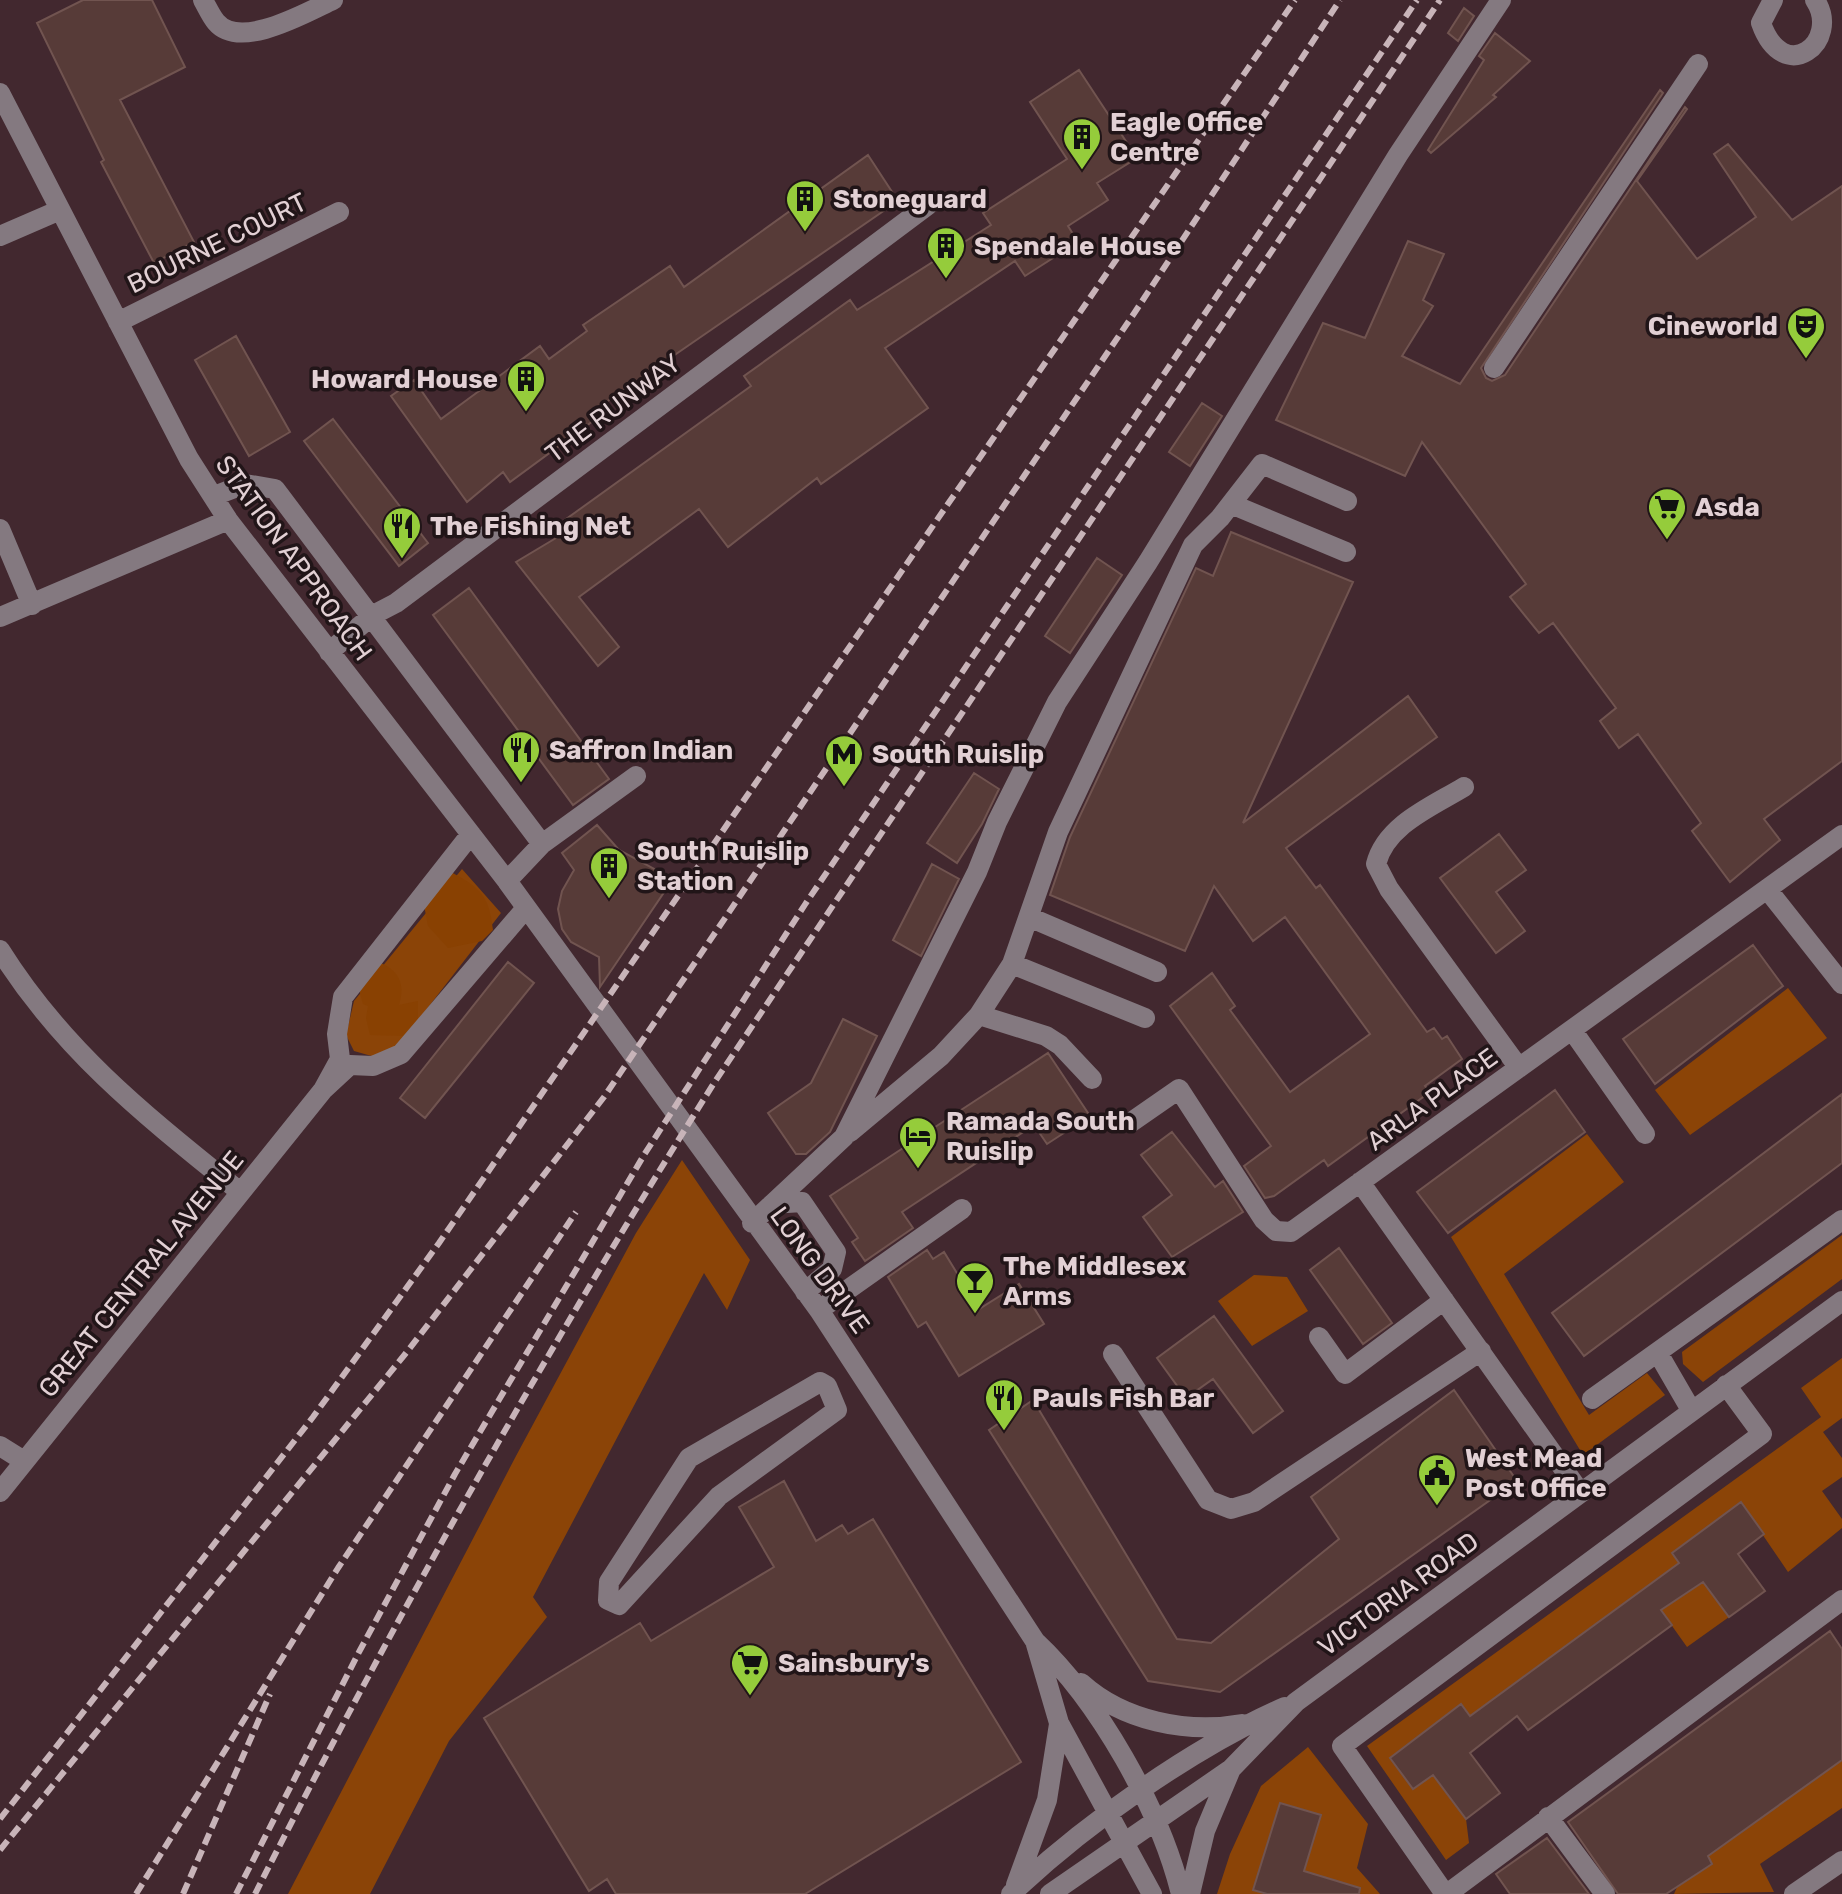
<svg xmlns="http://www.w3.org/2000/svg" width="1842" height="1894" viewBox="0 0 1842 1894" font-family="Rubik,sans-serif">
<style>
.green{fill:#8b4407}
.forest{fill:#894102}
.building{fill:#573b38;stroke:#715450;stroke-width:2}
.lines{fill:none;stroke-linecap:round;stroke-linejoin:round}
.minor{stroke:#847980;stroke-width:20}
.rail{stroke:#c8b4b9;stroke-width:6;stroke-dasharray:12 6;stroke-linecap:butt}
.labels{text-anchor:middle;stroke-width:7;stroke-linejoin:round;paint-order:stroke}
.poi-label{font-size:26px;font-weight:bold;fill:#e2d0d4;stroke:#211518;text-anchor:start}
.street-label{font-size:26px;fill:#e2d0d4;stroke:#211518}
</style>
<rect width="100%" height="100%" fill="#42282f"/>
<path class="green" d="M462,869L501,913L399,1045L375,1057L354,1051L346,1035L354,1001Z
M1788,988L1827,1038L1690,1135L1655,1090Z
M1587,1134L1624,1182L1504,1274L1589,1415L1647,1373L1665,1395L1583,1455L1451,1237Z
M682,1160L750,1260L727,1310L704,1273L533,1597L547,1617L449,1741L370,1894H288L516,1456L636,1233Z
M1842,1235V1279L1703,1382L1683,1364L1682,1352Z
M1254,1275L1287,1277L1308,1311L1252,1346L1218,1301Z
M1842,1358V1418L1823,1432L1842,1458V1477L1822,1491L1842,1519V1528L1788,1572L1741,1503L1703,1582L1729,1617L1687,1647L1645,1588L1501,1693L1473,1721L1433,1775L1466,1819L1469,1843L1446,1860L1367,1746L1821,1417L1801,1388Z
M1308,1747L1368,1824L1357,1868L1380,1894H1341L1344,1883L1304,1871L1321,1815L1280,1803L1253,1890L1267,1894H1217L1230,1854L1261,1786Z
M1842,1760V1808L1760,1864L1774,1892L1674,1894L1677,1887L1712,1864L1708,1856Z"/>
<path class="forest" d="M451,872C481,888 489,896 493,930L482,941L448,948L428,926L424,905Z
M381,963C400,972 405,984 399,1005L418,1001V1027L408,1036L370,1035L366,1018L368,1006L363,1004L359,989Z"/>
<path class="building" d="M83,0H152L185,67L120,100L194,242L154,263L101,162L104,160L37,23Z
M1464,8L1474,16L1458,41L1448,33Z
M1495,33L1530,61L1493,95L1496,97L1431,153L1428,150L1484,60L1479,56Z
M1079,70L1137,158L1097,183L1108,200L1068,226L1078,242L1025,276L1015,261L885,348L928,408L821,484L817,478L728,547L699,509L579,597L619,647L598,666L516,562L561,535L555,527L751,386L744,376L850,300L857,310L991,225L983,213L1067,159L1030,102Z
M1660,90L1663,93L1481,368L1486,378L1492,381L1505,375L1685,107L1687,109L1637,181L1697,259L1756,217L1714,154L1728,144L1792,220L1842,186V761L1764,819L1780,840L1730,882L1692,831L1701,823L1638,734L1619,748L1600,721L1616,708L1553,623L1539,633L1510,597L1526,584L1422,442L1405,476L1276,420L1323,323L1365,338L1408,241L1444,254L1423,300L1433,306L1402,356L1460,384Z
M868,155L898,201L592,412L597,418L510,482L503,472L467,502L391,396L414,380L441,419L540,346L549,359L587,331L583,325L670,266L684,287Z
M236,336L290,432L249,456L195,360Z
M1202,403L1222,416L1190,466L1169,452Z
M333,419L428,543L399,566L304,441Z
M1231,532L1353,582L1243,823L1408,696L1437,737L1286,848L1316,888L1320,885L1427,1032L1434,1028L1442,1039L1447,1036L1462,1059L1425,1086L1430,1092L1328,1166L1324,1160L1274,1196L1265,1198L1244,1166L1271,1146L1170,1006L1212,973L1235,1006L1230,1010L1290,1092L1370,1034L1285,917L1253,941L1214,886L1185,951L1050,895L1070,837L1196,568L1213,576Z
M1097,558L1122,575L1070,653L1045,636Z
M469,588L609,779L573,805L433,615Z
M974,773L999,789L982,824L957,863L927,843Z
M597,825L619,850L673,879L600,987L599,957L571,942L562,929L558,909L562,891L574,870L562,853Z
M1499,834L1526,870L1496,892L1525,931L1496,953L1440,878Z
M932,864L959,879L921,956L893,940Z
M1753,945L1783,986L1655,1084L1623,1039Z
M508,962L534,983L425,1118L400,1098Z
M843,1019L877,1036L830,1132L806,1154H796L768,1113L811,1083Z
M1048,1053L1090,1116L1047,1144L1034,1125L902,1212L913,1228L865,1261L852,1242L858,1238L830,1196Z
M1555,1090L1585,1132L1448,1233L1417,1192Z
M1842,1094V1163L1584,1356L1552,1313Z
M1172,1132L1215,1187L1223,1181L1243,1212L1172,1257L1143,1217L1172,1195L1141,1155Z
M1339,1248L1392,1323L1363,1344L1310,1270Z
M927,1250L933,1259L944,1252L979,1309L1019,1284L1044,1324L959,1376L926,1322L918,1327L888,1277Z
M1214,1316L1283,1411L1253,1433L1213,1379L1186,1398L1157,1358Z
M1454,1390L1517,1481L1220,1692L1148,1681L989,1430L1033,1400L1177,1639L1211,1643L1339,1539L1311,1497Z
M784,1481L816,1541L842,1525L848,1534L873,1519L1021,1762L805,1894H616L607,1879L589,1891L484,1718L640,1623L651,1641L774,1567L739,1507Z
M1741,1502L1764,1534L1738,1554L1765,1591L1729,1617L1703,1582L1661,1610L1672,1625L1528,1730L1517,1716L1470,1753L1500,1793L1466,1819L1433,1775L1413,1789L1390,1758L1461,1704L1470,1716L1679,1563L1672,1553Z
M1830,1631L1842,1649V1760L1708,1856L1712,1864L1666,1894H1618L1568,1822Z
M1280,1803L1321,1815L1304,1871L1360,1888L1359,1894H1267L1253,1890Z
M1547,1838L1589,1894H1510L1496,1874Z"/>
<g class="lines">
<path class="minor" d="M203,0C207,7 211,16 216,22C240,51 307,12 333,0
M1773,0L1761,23C1784,88 1842,41 1815,0
M0,93L189,459L228,520L507,881L819,1310L1035,1641C1099,1701 1160,1809 1181,1894
M0,236L60,210
M118,322L339,212
M1494,368L1698,64
M214,496L245,484L275,489L542,844
M1231,504L1346,552
M0,529L32,605
M0,617L228,520
M329,652L373,615L396,603L928,205
M1464,787C1431,807 1386,825 1376,864L1389,889L1519,1068
M471,834L343,997L337,1034L340,1059L323,1090L350,1065L373,1066L401,1054L526,908
M507,881L542,844L636,776
M1767,889L1842,984
M1029,917L1157,972
M0,950C64,1052 146,1116 239,1191
M1012,964L1145,1018
M979,1015L1046,1036L1060,1045L1092,1079
M1572,1030L1645,1134
M1130,1123L1179,1089L1264,1220L1276,1231L1291,1232L1842,835
M850,1132L941,1056L979,1015L1012,964L1058,832L1193,545L1220,518L1262,464L1347,501
M1360,1182L1580,1492
M772,1204L802,1202L836,1252L832,1269L805,1292
M752,1223L844,1137L977,872L997,822L1057,702L1148,562L1398,155L1501,0
M819,1310L962,1209
M1319,1337L1345,1374L1444,1300
M1658,1353L1691,1410
M1113,1354L1208,1500L1231,1509L1254,1502L1481,1351
M820,1382L827,1386L837,1410L719,1496L619,1605L608,1600L609,1582L689,1458Z
M1592,1399L1842,1220
M0,1446L24,1461
M0,1492L323,1090
M1035,1641L1059,1723L1152,1894
M1081,1683C1123,1721 1187,1734 1242,1724
M1548,1817L1605,1894
M1016,1885L1047,1800L1059,1724
M1011,1894C1084,1825 1193,1747 1285,1707
M1050,1894L1231,1769L1296,1702L1842,1301
M1190,1894L1205,1831L1231,1769
M1445,1894L1342,1746L1762,1434L1726,1385
M1447,1894L1842,1600
M1794,1894L1842,1861"/>
<path class="rail" d="M0,1819L313,1417L439,1243L1295,0
M0,1850L406,1353L604,1097L1135,312L1340,0
M136,1894L338,1568L576,1212
M183,1894L270,1694
M236,1894L359,1652L455,1474L644,1155L806,903L1417,0
M255,1894C396,1615 548,1347 714,1083L1440,0"/>
</g>
<defs>
<g id="building-pin" transform="scale(2)"><path d="M0 17L-7.5 6A9.5 9.5 0 1 1 7.5 6Z" fill="#95cc3b" stroke="#211518"/><path d="M-4-6H4V6H1V3H-1V6H-4ZM-2.5-4.3h1.7v1.8h-1.7ZM.8-4.3h1.7v1.8H.8ZM-2.5-1h1.7V.8h-1.7ZM.8-1h1.7V.8H.8Z" fill="#111"/></g>
<g id="theatre-pin" transform="scale(2)"><path d="M0 17L-7.5 6A9.5 9.5 0 1 1 7.5 6Z" fill="#95cc3b" stroke="#211518"/><path d="M-5-5.5Q0-4 5-5.5V0Q5 5 0 6Q-5 5-5 0ZM-3.3-2.5H-1v1.5H-3.3ZM1-2.5H3.3v1.5H1ZM-2.8 1Q0 5.5 2.8 1Z" fill="#111"/></g>
<g id="supermarket-pin" transform="scale(2)"><path d="M0 17L-7.5 6A9.5 9.5 0 1 1 7.5 6Z" fill="#95cc3b" stroke="#211518"/><path d="M-6-5.5h2.5l.6 2H6L4.5 2H-2.5L-4.4-4H-6ZM-1.5 3.2a1.3 1.3 0 1 0 .1 0ZM3 3.2a1.3 1.3 0 1 0 .1 0Z" fill="#111"/></g>
<g id="restaurant-pin" transform="scale(2)"><path d="M0 17L-7.5 6A9.5 9.5 0 1 1 7.5 6Z" fill="#95cc3b" stroke="#211518"/><path d="M-5-6h1v4h1v-4h1v4h1v-4h1v5L-1.5 .5V6h-2V.5L-5-1ZM5-6V6H3V1.5H1.5Q1.5-4 5-6Z" fill="#111"/></g>
<g id="metro-pin" transform="scale(2)"><path d="M0 17L-7.5 6A9.5 9.5 0 1 1 7.5 6Z" fill="#95cc3b" stroke="#211518"/><path d="M-5.5 5V-5H-3L0 0L3-5H5.5V5H3V-.5L0 4L-3-.5V5Z" fill="#111"/></g>
<g id="hotel-pin" transform="scale(2)"><path d="M0 17L-7.5 6A9.5 9.5 0 1 1 7.5 6Z" fill="#95cc3b" stroke="#211518"/><path d="M-6-4.5h1.5V1H6V5H4.5V3h-9V5H-6ZM-4 0a1.8 1.8 0 1 1 3.6 0ZM.5 0V-2.5h3Q6-2.5 6 0Z" fill="#111"/></g>
<g id="bar-pin" transform="scale(2)"><path d="M0 17L-7.5 6A9.5 9.5 0 1 1 7.5 6Z" fill="#95cc3b" stroke="#211518"/><path d="M-6-5H6L.8 .8V4.5H3.5V6h-7V4.5H-.8V.8Z" fill="#111"/></g>
<g id="civic-pin" transform="scale(2)"><path d="M0 17L-7.5 6A9.5 9.5 0 1 1 7.5 6Z" fill="#95cc3b" stroke="#211518"/><path d="M-.6-6.5H3V-4.5H.6V-3L4-1V1h2V6H-6V1h2V-1L-.6-3ZM-1.2 2.5V6h2.4V2.5Z" fill="#111"/></g>
</defs>
<g fill-rule="evenodd">
<use href="#building-pin" x="1082" y="137"/>
<use href="#building-pin" x="805" y="199"/>
<use href="#building-pin" x="946" y="246"/>
<use href="#theatre-pin" x="1806" y="326"/>
<use href="#building-pin" x="526" y="379"/>
<use href="#supermarket-pin" x="1667" y="507"/>
<use href="#restaurant-pin" x="402" y="526"/>
<use href="#restaurant-pin" x="521" y="750"/>
<use href="#metro-pin" x="844" y="754"/>
<use href="#building-pin" x="609" y="866"/>
<use href="#hotel-pin" x="918" y="1136"/>
<use href="#bar-pin" x="975" y="1281"/>
<use href="#restaurant-pin" x="1004" y="1398"/>
<use href="#civic-pin" x="1437" y="1473"/>
<use href="#supermarket-pin" x="750" y="1663"/>
</g>
<g class="labels">
<g class="poi-label">
<text x="1110" y="131">Eagle Office<tspan x="1110" dy="30">Centre</tspan></text>
<text x="833" y="208">Stoneguard</text>
<text x="974" y="255">Spendale House</text>
<text x="1778" y="335" text-anchor="end">Cineworld</text>
<text x="498" y="388" text-anchor="end">Howard House</text>
<text x="1695" y="516">Asda</text>
<text x="430" y="535">The Fishing Net</text>
<text x="549" y="759">Saffron Indian</text>
<text x="872" y="763">South Ruislip</text>
<text x="637" y="860">South Ruislip<tspan x="637" dy="30">Station</tspan></text>
<text x="946" y="1130">Ramada South<tspan x="946" dy="30">Ruislip</tspan></text>
<text x="1003" y="1275">The Middlesex<tspan x="1003" dy="30">Arms</tspan></text>
<text x="1032" y="1407">Pauls Fish Bar</text>
<text x="1465" y="1467">West Mead<tspan x="1465" dy="30">Post Office</tspan></text>
<text x="778" y="1672">Sainsbury's</text>
</g>
<g class="street-label">
<text transform="translate(217 243) rotate(-26)" y="9">BOURNE COURT</text>
<text transform="translate(613 408) rotate(-37)" y="9">THE RUNWAY</text>
<text transform="translate(294 558) rotate(54)" y="9">STATION APPROACH</text>
<text transform="translate(1432 1099) rotate(-36)" y="9">ARLA PLACE</text>
<text transform="translate(820 1270) rotate(54)" y="9">LONG DRIVE</text>
<text transform="translate(141 1274) rotate(-51)" y="9">GREAT CENTRAL AVENUE</text>
<text transform="translate(1398 1594) rotate(-36)" y="9">VICTORIA ROAD</text>
</g>
</g>
</svg>
